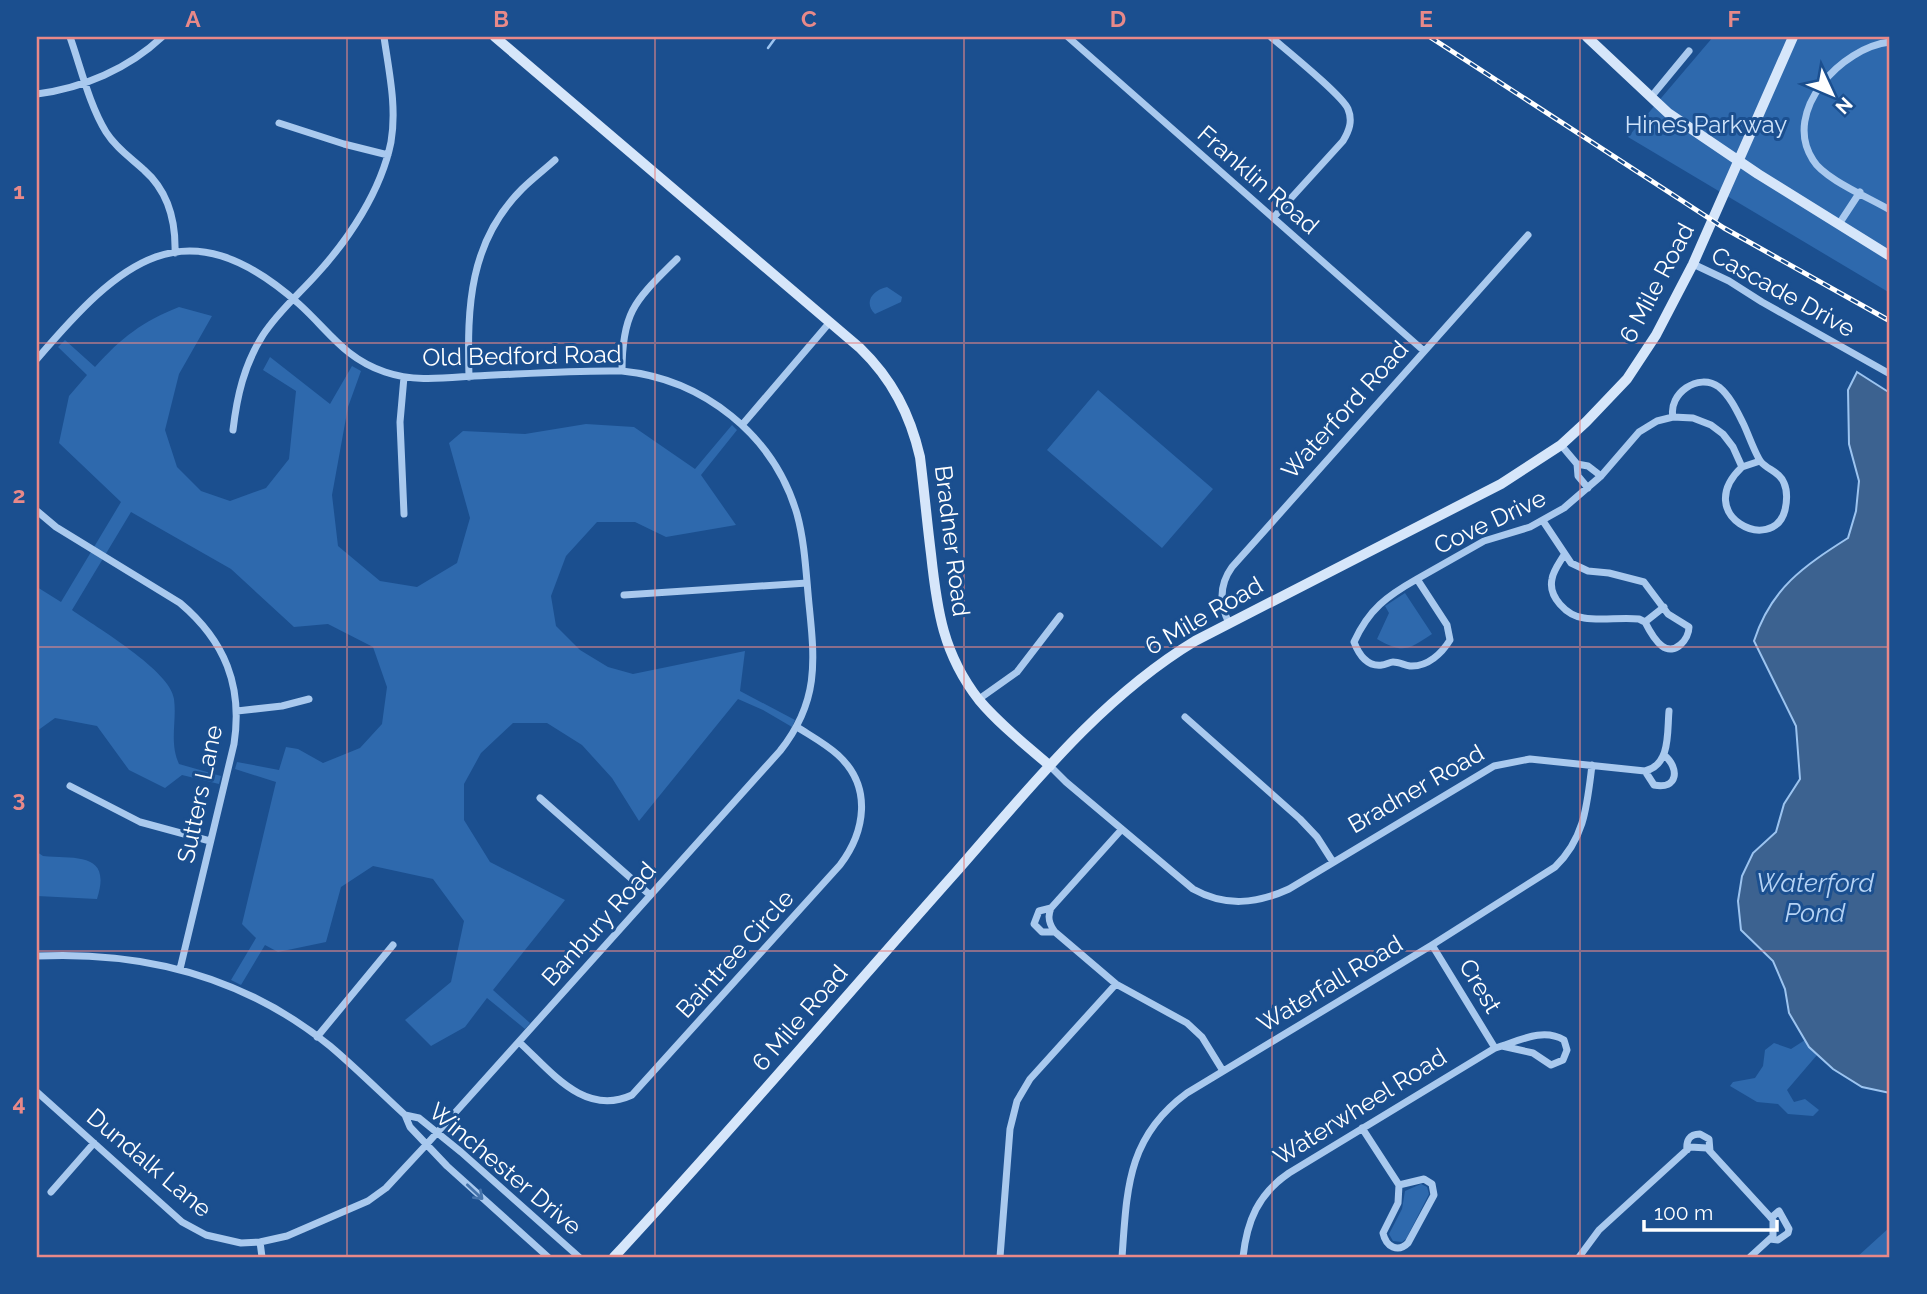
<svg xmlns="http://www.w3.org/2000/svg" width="1927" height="1294" viewBox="0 0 1927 1294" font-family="Raleway,sans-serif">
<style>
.green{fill:#2e69ad}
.water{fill:#3c6290;stroke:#9cc4f0;stroke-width:2}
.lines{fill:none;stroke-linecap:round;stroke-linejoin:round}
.stream{stroke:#9cc4f0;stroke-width:2.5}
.street{stroke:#a9c9ee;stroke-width:7}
.secondary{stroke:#d6e6fa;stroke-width:10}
.rail-casing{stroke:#fff;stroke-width:5}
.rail{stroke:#1b4f8f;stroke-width:2.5;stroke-dasharray:8;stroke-linecap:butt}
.oneway{stroke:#4674ac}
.grid{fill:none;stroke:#e88989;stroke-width:2;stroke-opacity:0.55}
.labels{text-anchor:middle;stroke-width:6;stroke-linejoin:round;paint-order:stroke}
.park-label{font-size:24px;fill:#cfe3fa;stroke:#1b4f8f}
.street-label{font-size:24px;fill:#fff;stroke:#1b4f8f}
.water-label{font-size:26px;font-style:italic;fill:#b5d3f5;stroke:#1b4f8f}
.neatline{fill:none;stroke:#e88989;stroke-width:2.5}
.grid-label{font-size:23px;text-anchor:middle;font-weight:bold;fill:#e88989}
</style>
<rect width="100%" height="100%" fill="#1b4f8f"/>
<path class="green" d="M1713,37H1890V293L1628,137Z
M887,287L902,297L901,302L875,314C863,302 873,290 887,287Z
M179,307L212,316L179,374L165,430L177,467L201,491L230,501L266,488L289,459L296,391L263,370L270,357L330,404L352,366L361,371L348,407L332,495L338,546L380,581L417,587L457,563L470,518L449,443L463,431L525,434L586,424L634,427L695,469L732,425L737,430L701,475L736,525L666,537L635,522H597L566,556L551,596L556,626L580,650L608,667L633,674L745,651L740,691L795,720L792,727L763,710L738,699L639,821L612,778L582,745L547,723H513L481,753L464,784V820L490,862L565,900L493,990L530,1023L525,1029L487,998L465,1027L431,1046L405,1020L451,982L464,921L433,879L373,866L341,887L326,942L278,952L265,945L241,985L231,980L256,938L242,924L276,782L235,769L237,762L279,770L286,747L298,749L323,763L360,748L382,724L387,687L373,647L328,624L294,627L231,569L131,512L72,610C96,627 171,671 174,699C177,722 169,742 179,764L221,776L219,784L182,775L165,788L129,770L97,726L55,718L37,731V587L61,602L121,502L59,443L69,396L87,375L58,347L65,340L95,367C121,338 143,321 179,307Z
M1098,390L1213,489L1162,548L1047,450Z
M1405,593L1432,634C1408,650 1403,654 1377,639L1389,613L1385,606Z
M37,852L43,856C77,859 112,852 97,899L37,896Z
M1805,1040L1817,1055L1787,1090L1794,1102L1805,1099L1819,1110L1813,1116L1788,1114L1778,1104L1757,1102L1730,1086L1733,1082L1755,1078L1763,1066L1765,1050L1774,1043L1791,1049Z
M1421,1184L1427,1187L1429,1194L1406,1239L1402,1242L1393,1241L1389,1234L1402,1209L1405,1191Z
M1890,1227V1257H1857Z"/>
<path class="water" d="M1857,372L1890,393V1093L1862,1087L1833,1069L1809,1047L1789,1013L1785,989L1773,961L1741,930L1738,901L1742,876L1753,853L1776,832L1784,804L1800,779L1796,726L1754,641C1771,588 1804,566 1848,538L1856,511L1859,481L1849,444L1848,390Z"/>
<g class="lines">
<path class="stream" d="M768,48L776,37"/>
<path class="street" d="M70,37C81,68 89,104 106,132C116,148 131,158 144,170C169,192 176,221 175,253
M1068,37L1424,351
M1271,37C1286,50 1342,95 1348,109C1353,121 1349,131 1343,141L1273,218
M1890,42C1842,47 1781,111 1813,160C1824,179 1870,198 1890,210
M37,94C83,88 128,69 162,37
M1651,97L1689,51
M279,123L344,144L388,155
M1839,224L1860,192
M1693,264L1729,281L1762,302L1890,374
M37,359C120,262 184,202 299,304C329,331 344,358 385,372C414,382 444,378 474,376C523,374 573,370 622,371C703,379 774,435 797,514C805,543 806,574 809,604C815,662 819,702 780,751L426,1145L386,1188L368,1201L287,1236L260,1242L241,1243L206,1235L182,1222L37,1092
M622,371C622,310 636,300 677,259
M469,377C467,307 469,242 522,189C532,179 544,170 555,160
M742,425L830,322
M233,430C237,396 244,365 263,335C278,312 298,295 316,275C349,239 381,191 391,142C397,107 389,72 384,37
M1561,445L1577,464
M1742,467L1760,461
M1588,488L1578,476L1577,464L1588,466L1601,476
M37,511L56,527L180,603C225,641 243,686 234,744L180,969
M404,514L400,422L404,377
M1543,521L1571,563L1588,571L1609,573L1644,582L1668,614L1689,627C1689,639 1675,656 1662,646C1654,640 1649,630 1645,622L1639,619C1620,617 1602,621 1584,618C1567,616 1548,597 1552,579C1553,571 1560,562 1564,555
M1417,579L1484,541L1530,527L1564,508L1601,476L1639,432L1657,421L1673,417L1693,418L1711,425L1723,434L1733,447L1742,467C1691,515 1773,556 1785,510C1787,501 1788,492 1784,483C1780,472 1768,470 1761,462C1755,454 1748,433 1743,423C1737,411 1730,396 1719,387C1698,372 1668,394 1673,417
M1417,579L1447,625L1450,640C1442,653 1428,667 1410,666C1404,665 1399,662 1393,662C1390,662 1385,665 1382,665C1367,667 1359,655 1354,642C1369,609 1387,596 1417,579Z
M624,595L807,583
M1645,622L1664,607
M1229,623C1219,603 1219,585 1232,567L1528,235
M979,699L1017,672L1060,616
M237,711L282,706L309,699
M1185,717L1300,819L1317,837L1333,862
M1050,766L1066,782L1193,889C1225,907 1256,904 1289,889L1494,766L1530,759L1645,771C1671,765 1667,732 1669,711
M1645,771L1654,785C1678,790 1680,768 1664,755
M70,786L140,822L210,841
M540,798L650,895
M1122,829L1051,908C1047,917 1049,924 1055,932L1116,984L1187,1023L1202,1037L1223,1071
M1051,908L1039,911L1034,924L1042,932H1055
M1432,945L1495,1048
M37,956C145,951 245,977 330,1046C356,1068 380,1092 405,1115
M317,1037L393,945
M519,1042C551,1071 584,1117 632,1095L840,865C865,832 873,787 838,755C826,744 811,736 797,727
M1362,1128L1399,1185
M1687,1150C1686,1141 1689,1134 1700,1134L1709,1139L1710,1151
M1424,1179L1432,1184L1434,1195L1408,1243C1398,1253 1386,1247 1383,1233L1398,1203L1399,1185Z
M51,1192L94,1143
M1770,1239L1778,1240L1788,1233L1789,1229L1779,1211L1771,1218
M260,1242L262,1257
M548,1257L447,1166L410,1127L405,1115L419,1118L461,1152L579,1257
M1000,1257L1010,1129L1017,1101L1030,1079L1116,984
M1122,1257C1127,1189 1127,1137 1187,1093L1432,945L1555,867C1585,838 1587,805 1592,765
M1243,1257C1247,1221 1258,1194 1289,1173L1495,1048C1517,1042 1542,1027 1564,1040L1567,1050L1563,1060L1551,1065L1533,1053L1502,1046
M1579,1257L1599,1230L1690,1147L1707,1148L1773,1220V1236L1750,1257"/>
<path class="secondary" d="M495,37L860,348C892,379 910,414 920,457C924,489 927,522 931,554C937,610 943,654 979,700C1000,725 1026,745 1050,766
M1587,37L1668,113L1758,174L1890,256
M614,1257C731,1131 842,1000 956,872C1029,789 1099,699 1195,641L1501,484L1561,445L1586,422L1627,379L1656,335L1693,264L1793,37"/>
<g class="rail-casing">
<path id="rail" d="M1430,37L1724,228L1890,321"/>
</g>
<use href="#rail" class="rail"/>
</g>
<defs><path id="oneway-shaft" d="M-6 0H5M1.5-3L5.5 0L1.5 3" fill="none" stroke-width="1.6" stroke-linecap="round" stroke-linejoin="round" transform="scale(1.75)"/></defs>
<use class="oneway" href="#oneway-shaft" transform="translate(475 1192) rotate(43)"/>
<path class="grid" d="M347,37V1257M655,37V1257M964,37V1257M1272,37V1257M1580,37V1257M37,343H1890M37,647H1890M37,951H1890"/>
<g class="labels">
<g class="park-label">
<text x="1706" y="133">Hines Parkway</text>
</g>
<g class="street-label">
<text transform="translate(1258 180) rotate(41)" y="8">Franklin Road</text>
<text transform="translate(1657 283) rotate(-62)" y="8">6 Mile Road</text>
<text transform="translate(1783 292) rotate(29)" y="8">Cascade Drive</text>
<text transform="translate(522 356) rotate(-1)" y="8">Old Bedford Road</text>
<text transform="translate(1345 410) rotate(-48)" y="8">Waterford Road</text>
<text transform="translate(1490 522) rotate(-25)" y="8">Cove Drive</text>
<text transform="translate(952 541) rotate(83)" y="8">Bradner Road</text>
<text transform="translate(1204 616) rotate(-30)" y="8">6 Mile Road</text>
<text transform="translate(1416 789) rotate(-30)" y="8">Bradner Road</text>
<text transform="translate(200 794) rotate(-78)" y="8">Sutters Lane</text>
<text transform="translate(599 924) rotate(-48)" y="8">Banbury Road</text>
<text transform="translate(735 954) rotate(-48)" y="8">Baintree Circle</text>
<text transform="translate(1330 984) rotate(-31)" y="8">Waterfall Road</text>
<text transform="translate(1480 986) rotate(59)" y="8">Crest</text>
<text transform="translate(800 1018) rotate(-49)" y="8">6 Mile Road</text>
<text transform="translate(1360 1107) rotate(-32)" y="8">Waterwheel Road</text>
<text transform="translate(149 1163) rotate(40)" y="8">Dundalk Lane</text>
<text transform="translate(505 1169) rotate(40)" y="8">Winchester Drive</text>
</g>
<g class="water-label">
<text x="1815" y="892">Waterford<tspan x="1815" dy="30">Pond</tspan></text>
</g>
</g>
<rect width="1927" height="1294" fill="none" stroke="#1b4f8f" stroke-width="77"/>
<g transform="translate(1832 94) rotate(134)" stroke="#1b4f8f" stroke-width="5" paint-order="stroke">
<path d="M0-5L12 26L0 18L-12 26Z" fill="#ffffff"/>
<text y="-10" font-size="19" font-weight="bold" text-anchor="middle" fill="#ffffff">N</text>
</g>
<path d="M1644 1220v10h133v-10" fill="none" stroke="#ffffff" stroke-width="3.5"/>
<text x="1654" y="1220" font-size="21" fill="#ffffff" stroke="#1b4f8f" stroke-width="5" paint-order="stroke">100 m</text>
<rect x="38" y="38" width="1850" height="1218" class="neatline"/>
<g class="grid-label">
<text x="193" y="27">A</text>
<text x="501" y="27">B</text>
<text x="809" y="27">C</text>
<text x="1118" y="27">D</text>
<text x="1426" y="27">E</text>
<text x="1734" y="27">F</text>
<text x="19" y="199">1</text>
<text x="19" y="503">2</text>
<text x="19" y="807">3</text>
<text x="19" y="1111">4</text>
</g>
</svg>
